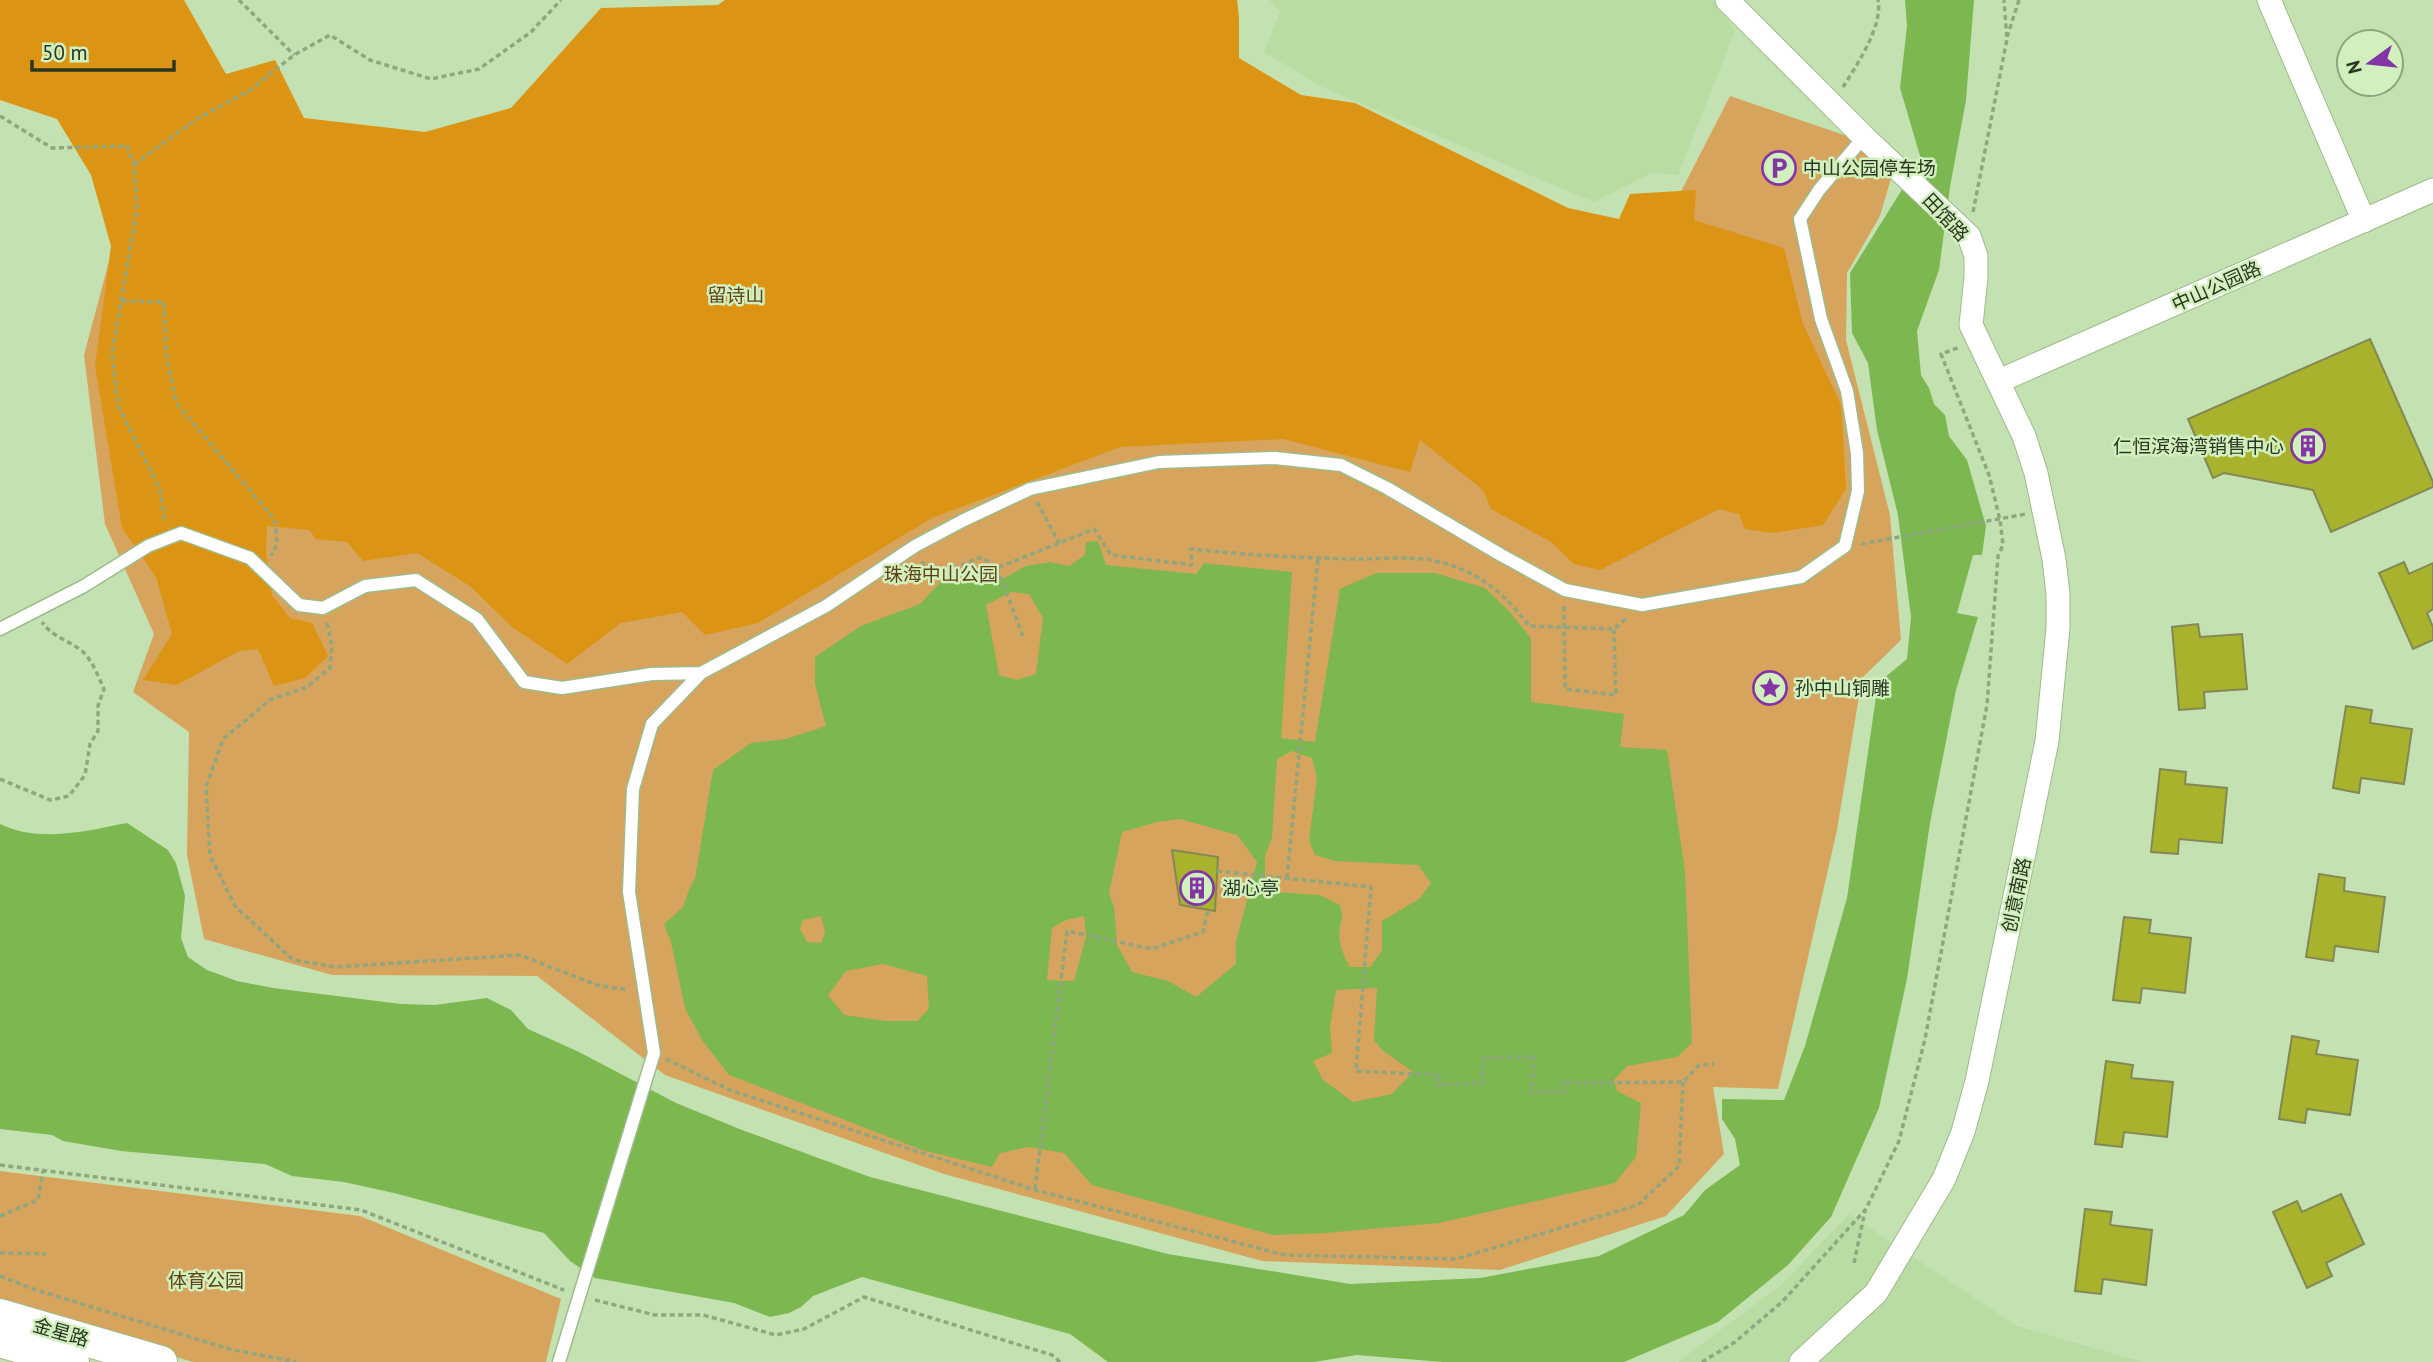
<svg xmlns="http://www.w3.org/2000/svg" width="2433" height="1362" viewBox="0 0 2433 1362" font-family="'PT Sans','Noto Sans SC',sans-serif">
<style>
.built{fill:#b9dca3}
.green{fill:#d7a45d}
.forest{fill:#db9413}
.water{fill:#7cb750;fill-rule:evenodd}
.building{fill:#a8b22d;stroke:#838954;stroke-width:2}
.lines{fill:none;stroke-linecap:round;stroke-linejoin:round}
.lane-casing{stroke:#9ebb8b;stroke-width:15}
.street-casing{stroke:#9ebb8b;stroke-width:25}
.secondary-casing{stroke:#9ebb8b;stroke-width:34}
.path{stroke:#8fa680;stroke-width:3.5;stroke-dasharray:5 3.5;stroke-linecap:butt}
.lane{stroke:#fff;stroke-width:12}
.street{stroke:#fff;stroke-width:23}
.secondary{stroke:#fff;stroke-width:32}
.labels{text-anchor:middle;stroke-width:5;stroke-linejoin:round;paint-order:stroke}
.poi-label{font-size:19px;fill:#2a3622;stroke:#d1f0bd;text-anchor:start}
.street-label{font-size:19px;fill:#2a3622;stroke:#d1f0bd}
.park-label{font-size:19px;fill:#604216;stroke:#d1f0bd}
</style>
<rect width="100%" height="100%" fill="#c4e2b1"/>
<path class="built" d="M1269,0H1713L1735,31L1678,175L1651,173L1594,202L1324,88L1264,52L1280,12Z
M1849,1214L2017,1326L2142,1362H1678L1781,1285Z"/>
<path class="green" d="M0,0L216,87L305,138L439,153L760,0L1226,86L1653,246L1730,96L1850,137L1892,175L1880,216L1847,273L1846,340L1890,515L1901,640L1862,678L1837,830L1778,1089L1713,1087L1724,1154L1666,1216L1500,1270L1262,1261L944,1174L665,1075L537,976L332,975L204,939L187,855L189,732L133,692L154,634L105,524L84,355L120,220Z
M0,1171L360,1216L561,1299L546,1362H193L0,1305Z"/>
<path class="forest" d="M0,0H184L226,74L275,60L304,118L425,132L511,108L601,8L718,5L725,0H1237L1239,18V58L1301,95L1355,103L1568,208L1619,219L1630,194L1696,190L1694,220L1784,248L1803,324L1841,405L1846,489L1823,525L1773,533L1745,529L1739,514L1719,509L1600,570L1574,564L1551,542L1491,509L1483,490L1420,440L1410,472L1283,439L1120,447L932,518L758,623L705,635L682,612L621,623L567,664L512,627L470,586L417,553L363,561L347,542L316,539L309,530L267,526L266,551L272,595L290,618L312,623L328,656L305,678L274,686L258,649L239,651L177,685L143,680L172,634L156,577L122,528L95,366L111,246L91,175L57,119L0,100Z"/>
<path class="water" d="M1905,0H1974L1966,100L1950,187L1939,270L1917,331L1921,375L1929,388L1934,404L1945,415L1949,436L1967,460L1986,526L1982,555H1973L1957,613L1978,617L1956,690L1930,823L1907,979L1879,1108L1831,1217L1788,1265L1718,1322L1624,1362H1443L1357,1355L1314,1362H1108L1070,1334L862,1277L813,1296L801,1307L789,1313L770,1317L734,1303L595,1278L570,1261L544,1233L394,1193L344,1182L292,1176L265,1164L121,1151L63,1141L52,1135L0,1129V824C39,843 86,831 127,823L168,850L176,863L185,896L181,938L188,957L207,970L237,981L273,988L401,1004L435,1005L487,998L511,1010L528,1029L579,1052L676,1103L742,1130L870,1177L1168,1254L1350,1284L1480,1278L1599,1256L1684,1215L1705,1190L1740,1165L1735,1139L1722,1119V1099L1784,1100L1805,1046L1847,898L1878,683L1907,659L1911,617L1898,515L1877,430L1868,363L1852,333L1850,273L1921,159L1900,88L1907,26Z
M1098,541L1106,565L1196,574L1204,563L1292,572L1281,738L1315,742L1340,589L1376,573H1435L1485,588L1509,611L1531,638V702L1624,714L1620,747L1667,750L1685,871L1692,1043L1677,1057L1627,1066L1614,1080L1617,1091L1641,1103L1636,1157L1615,1183L1439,1223L1325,1233L1273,1235L1092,1185L1064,1153L1029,1147L1000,1153L992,1167L922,1150L729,1075L702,1040L685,1008L671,942L664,924L683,907L689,890L695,879L713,770L751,743L786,739L826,726L815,684V657L861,626L920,604L944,578L979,582L999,581L1026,566L1050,562L1069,566L1085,555L1086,542ZM1011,592L1029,594L1043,618L1036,674L1017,680L999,675L986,605ZM1292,751L1312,758L1317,778L1309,841L1315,855L1335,861L1418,865L1431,883L1419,899L1382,921V951L1370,967H1350C1344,956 1337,942 1340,928C1342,918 1343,915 1340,905L1319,895L1275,892L1265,884V856L1272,838L1277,759ZM1180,819L1237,835L1257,862L1236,942V964L1196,997L1168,981L1132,972L1117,945L1114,907L1109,894L1122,832L1157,822ZM821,916L825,932L821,943L807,942L800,929L803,920ZM1084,916L1086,937L1074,981L1047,980L1052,928L1066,920ZM883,964L927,976L929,1009L917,1021H886L844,1015L828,995L846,971ZM1377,988L1374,1040L1382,1050L1413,1072L1392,1094L1353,1102L1323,1080L1313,1061L1332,1053L1330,1027L1336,990Z"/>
<path class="building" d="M2370,339L2433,482V487L2331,532L2313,490L2224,473L2213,478L2188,419Z
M2404,562L2409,574L2433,563V609L2427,613L2433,627V640L2413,649L2379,573Z
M2198,624L2200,637L2242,634L2247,689L2204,692L2205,708L2179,710L2172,627Z
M2346,706L2372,710L2370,723L2412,729L2404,784L2361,778L2359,793L2333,788Z
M2160,769L2186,772L2185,784L2227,788L2222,843L2179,839L2178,854L2151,852Z
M1172,850L1218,857L1215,911L1180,905Z
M2319,874L2345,878L2344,891L2385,897L2378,952L2335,946L2333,961L2306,957Z
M2124,917L2151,920L2149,933L2191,938L2185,993L2142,988L2140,1003L2113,1000Z
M2292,1036L2319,1041L2316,1054L2358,1060L2350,1115L2307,1109L2305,1123L2279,1119Z
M2106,1061L2133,1065L2131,1078L2173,1082L2167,1137L2124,1132L2122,1147L2095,1144Z
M2341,1194L2364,1244L2326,1263L2332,1276L2307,1288L2273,1212L2297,1201L2302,1212Z
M2085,1209L2112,1212L2110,1225L2152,1230L2146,1285L2103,1279L2101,1294L2075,1291Z"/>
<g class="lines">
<g class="lane-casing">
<path id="lane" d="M0,629L84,586L148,546L181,533L250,558L299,605L323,608L365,586L416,580L477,619L524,682L562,688L652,674L701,673L826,606L915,546L964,520L1030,489L1159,462L1275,458L1341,465L1387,488L1501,555L1565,590L1642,605L1801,577L1845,546L1858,491L1857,453L1847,391L1821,319L1800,219L1819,190L1864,137
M559,1362L654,1053L629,892L633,789L652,724L701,673"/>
</g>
<g class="street-casing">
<path id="street" d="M1727,0L1864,137L1969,236L1976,256V277L1971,325L2024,436L2036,473L2054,559L2058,594V628L2047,741L1977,1081L1963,1132L1944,1179L1876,1293L1801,1362
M2269,0L2364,221
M1999,381L2433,190"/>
</g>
<g class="secondary-casing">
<path id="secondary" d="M0,1315L161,1362
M0,1341L73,1362"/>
</g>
<path class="path" d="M239,0L294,55
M2007,37L2019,0
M1843,87C1857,65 1883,26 1878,0
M0,116L52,148L127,146L134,164L137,210L112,353L118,405L160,490L165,522
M134,164L197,119L250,90L294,55L330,35L370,60L431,79L479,69L531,32L561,0
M1973,212L2007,39L2004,0
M122,301L164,302L166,354L176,403L275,520L277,544L271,556
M1037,502L1059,543
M1861,544L2026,514
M922,561L931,577L982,557L997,568L1094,529L1111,555L1192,565L1191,549C1246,555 1301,558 1356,559C1377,559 1417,556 1436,561C1477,571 1504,592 1529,626L1614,629L1628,617
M997,568L1023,636
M1564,606L1565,689L1616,695L1614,630
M327,623L332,646L330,668L307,687L270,700L223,739L206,787L210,855L235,906L293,960L335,967L520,955L597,985L628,990
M0,779L50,800L69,796L85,775L90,744L98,731V706L104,689C98,676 93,661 82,651C68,640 52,637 42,622
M1217,871L1371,887L1356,1071L1440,1075L1438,1085L1482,1083L1483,1058L1534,1057L1531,1092H1565L1563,1081L1571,1083L1683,1082L1699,1065L1714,1064
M1287,878L1318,558
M666,1059L730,1090L1035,1190L1285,1255L1456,1259L1638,1205L1679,1166L1683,1082
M0,1165L361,1210L564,1290
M1035,1189L1067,931L1152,949L1203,932L1208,909
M0,1216L38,1200L43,1171
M0,1253L46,1254
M1854,1263L1865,1211
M0,1276L33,1289L229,1349L296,1362
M595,1300L655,1315H703L776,1335L804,1329L864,1297L1052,1355L1060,1362
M1702,1362L1735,1342L1782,1302L1866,1209L1899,1141L1925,1039L1987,705L1998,556L2003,545L2000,520L1989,475L1941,354L1960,347"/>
<use href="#lane" class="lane"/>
<use href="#street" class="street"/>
<use href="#secondary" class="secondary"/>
</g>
<defs>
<g id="parking-ring" transform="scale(1.75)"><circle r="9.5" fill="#d1f0bd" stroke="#8335a5" stroke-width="1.5"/><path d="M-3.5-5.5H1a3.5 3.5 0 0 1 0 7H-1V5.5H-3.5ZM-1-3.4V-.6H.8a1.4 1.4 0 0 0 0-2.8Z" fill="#8335a5"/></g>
<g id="building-ring" transform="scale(1.75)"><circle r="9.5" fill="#d1f0bd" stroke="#8335a5" stroke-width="1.5"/><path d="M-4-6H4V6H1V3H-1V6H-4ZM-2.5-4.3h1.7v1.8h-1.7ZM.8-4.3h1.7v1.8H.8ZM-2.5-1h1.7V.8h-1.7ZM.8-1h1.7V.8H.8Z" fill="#8335a5"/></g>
<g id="sight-ring" transform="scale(1.75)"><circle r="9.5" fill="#d1f0bd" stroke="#8335a5" stroke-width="1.5"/><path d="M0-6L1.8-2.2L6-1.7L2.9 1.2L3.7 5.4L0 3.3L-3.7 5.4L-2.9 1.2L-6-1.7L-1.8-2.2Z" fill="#8335a5"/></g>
</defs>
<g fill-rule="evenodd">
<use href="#parking-ring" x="1779" y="168"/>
<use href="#building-ring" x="2308" y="446"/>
<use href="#sight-ring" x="1770" y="688"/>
<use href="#building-ring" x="1197" y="888"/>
</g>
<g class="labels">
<g class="poi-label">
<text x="1803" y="175">中山公园停车场</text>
<text x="2284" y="453" text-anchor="end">仁恒滨海湾销售中心</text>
<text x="1795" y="695">孙中山铜雕</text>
<text x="1222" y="895">湖心亭</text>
</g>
<g class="street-label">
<text transform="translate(1946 217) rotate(47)" y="7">田馆路</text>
<text transform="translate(2216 286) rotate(-24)" y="7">中山公园路</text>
<text transform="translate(2016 895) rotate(-78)" y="7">创意南路</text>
<text transform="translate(61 1332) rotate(16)" y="7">金星路</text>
</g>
<g class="park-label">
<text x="736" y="302">留诗山</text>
<text x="941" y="581">珠海中山公园</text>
<text x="206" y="1287">体育公园</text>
</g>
</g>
<g transform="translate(2370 63) rotate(255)"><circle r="33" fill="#d1f0bd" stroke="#8ea67f" stroke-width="2"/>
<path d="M0-5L12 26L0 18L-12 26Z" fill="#8335a5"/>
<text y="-10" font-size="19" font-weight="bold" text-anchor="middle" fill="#2a3622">N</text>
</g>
<path d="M32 60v10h142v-10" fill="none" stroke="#2a3622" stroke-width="3.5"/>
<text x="42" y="60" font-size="21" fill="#2a3622" stroke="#d1f0bd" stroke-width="5" paint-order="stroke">50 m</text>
</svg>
